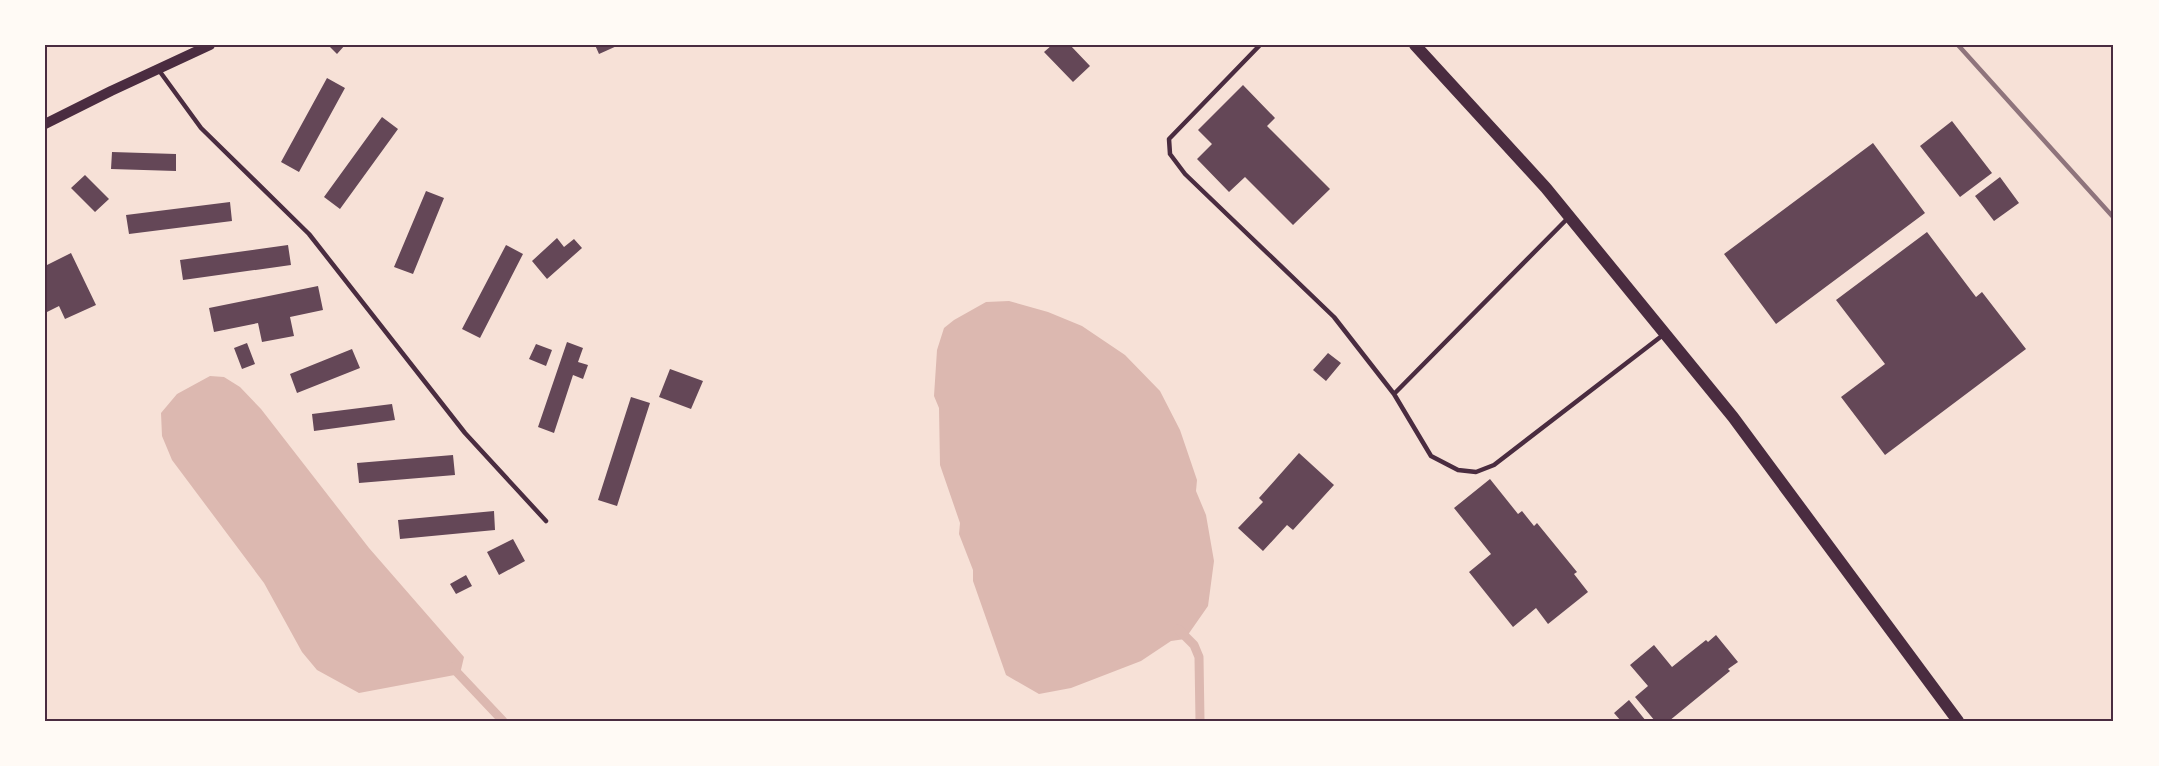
<svg xmlns="http://www.w3.org/2000/svg" width="2159" height="766" viewBox="0 0 2159 766" font-family="Montserrat,sans-serif">
<style>
.water{fill:#dcb8b0}
.lines{fill:none;stroke-linecap:round;stroke-linejoin:round}
.stream{stroke:#dcb8b0;stroke-width:9}
.building{fill:#644757}
.service{stroke:#4a2c40;stroke-width:4.5}
.tertiary{stroke:#4a2c40;stroke-width:10}
.secondary{stroke:#4a2c40;stroke-width:12}
.rail{stroke:#8f747c;stroke-width:4.5}
.neatline{fill:none;stroke:#4a2c40;stroke-width:2}
</style>
<rect width="100%" height="100%" fill="#f7e1d7"/>
<path class="water" d="M1009,301L1048,312L1082,326L1125,355L1160,391L1180,430L1197,480L1196,491L1206,515L1214,561L1208,606L1185,639L1171,641L1141,661L1071,688L1039,694L1006,675L973,581V570L959,534L960,523L940,465L939,408L934,396L937,350L944,328L954,320L986,302Z
M210,376L224,377L240,387L261,409L369,548L464,657L460,674L359,693L317,670L302,652L264,583L172,460L162,436L161,413L177,394Z"/>
<g class="lines">
<path class="stream" d="M1178,629L1194,645L1199,657L1200,721
M452,667L503,721"/>
</g>
<path class="building" d="M330,45H345L337,54L329,46Z
M595,45H619L599,54Z
M1052,45H1070L1090,66L1073,82L1044,52Z
M327,78L345,88L299,172L281,162Z
M1243,85L1275,118L1267,126L1330,189L1293,225L1245,177L1229,192L1197,159L1212,144L1198,130Z
M382,117L398,129L340,209L324,197Z
M1952,121L1992,173L1960,197L1920,146Z
M1873,143L1925,213L1776,324L1724,254Z
M112,152L176,154V171L111,169Z
M85,175L109,199L95,212L71,188Z
M2000,177L2019,203L1994,221L1975,196Z
M426,191L444,198L413,274L394,267Z
M230,202L232,221L129,234L126,215Z
M1927,232L1976,297L1982,292L2026,349L1885,455L1841,397L1885,364L1836,300Z
M557,238L564,247L574,239L582,248L547,279L532,261Z
M288,245L291,265L183,280L180,260Z
M506,245L523,254L480,338L462,329Z
M71,253L96,305L65,319L59,306L45,313V266Z
M318,286L323,310L290,317L294,336L262,342L258,323L214,332L209,308Z
M567,342L583,348L578,362L588,365L583,379L573,375L554,433L538,427Z
M247,343L255,364L242,369L234,348Z
M536,344L552,350L546,366L529,359Z
M352,349L360,368L297,393L290,374Z
M1328,353L1341,363L1326,381L1313,370Z
M670,369L703,381L691,409L659,397Z
M631,397L650,403L617,506L598,500Z
M392,404L395,420L314,431L312,414Z
M1299,453L1334,485L1293,530L1287,525L1263,551L1238,528L1263,502L1259,498Z
M453,455L455,475L359,483L357,463Z
M1490,479L1518,514L1522,511L1534,526L1537,523L1577,572L1574,574L1588,592L1548,624L1536,608L1513,627L1469,572L1491,554L1454,508Z
M494,511L495,530L400,539L398,520Z
M513,539L525,561L499,575L487,552Z
M466,575L472,586L456,594L450,584Z
M1716,635L1738,662L1728,669L1730,671L1669,721H1655L1635,697L1648,686L1630,665L1654,645L1672,667L1706,640L1708,642Z
M1629,700L1646,721H1621L1614,713Z"/>
<g class="lines">
<path class="service" d="M1260,45L1169,139L1170,154L1185,174L1334,317L1394,394L1431,456L1458,470L1476,472L1494,465L1663,335
M158,69L201,128L309,234L465,433L546,521
M1394,394L1569,217"/>
<path class="tertiary" d="M45,124L111,91L210,45"/>
<path class="secondary" d="M1415,45L1546,188L1733,417L1958,721"/>
<path class="rail" d="M1958,45L2114,218"/>
</g>
<rect width="2159" height="766" fill="none" stroke="#fffaf5" stroke-width="93"/>
<rect x="46" y="46" width="2066" height="674" class="neatline"/>
</svg>
